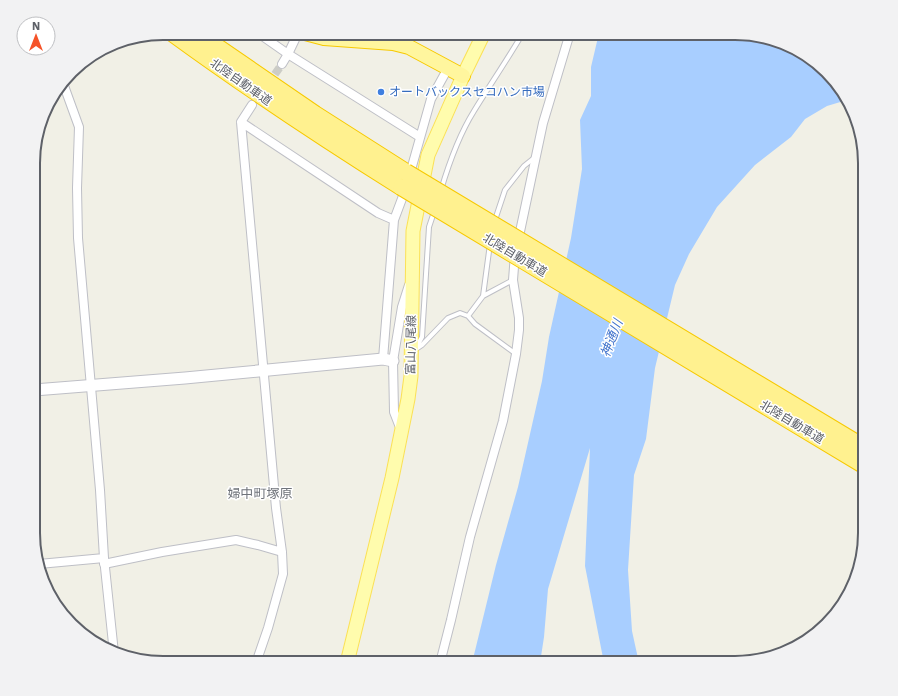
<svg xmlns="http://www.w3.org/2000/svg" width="898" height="696" viewBox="0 0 898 696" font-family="'Work Sans','Noto Sans JP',sans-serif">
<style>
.water{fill:#a8ceff}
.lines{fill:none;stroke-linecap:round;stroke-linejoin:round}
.minor-tunnel{stroke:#ccccc6;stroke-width:8;stroke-dasharray:8 4;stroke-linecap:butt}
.service-casing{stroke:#bebfc6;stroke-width:6}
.minor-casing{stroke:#bebfc6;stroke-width:10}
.tertiary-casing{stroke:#bebfc6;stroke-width:13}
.primary-casing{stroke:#fbe156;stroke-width:15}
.trunk-casing{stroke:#f7c900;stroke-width:16}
.motorway-casing{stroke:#f7c900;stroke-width:18}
.service{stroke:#fff;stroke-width:4}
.minor{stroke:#fff;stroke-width:8}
.tertiary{stroke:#fff;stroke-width:11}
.primary{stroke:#fffcad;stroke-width:13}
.trunk{stroke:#fff69e;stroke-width:14}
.motorway{stroke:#fff18f;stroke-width:16}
.motorway-bridge-casing{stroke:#f7c900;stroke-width:18;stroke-linecap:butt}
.motorway-bridge{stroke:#fff18f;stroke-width:16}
.shop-dot{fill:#3f7fe0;stroke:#fff;stroke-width:1.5}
.labels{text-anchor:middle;stroke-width:3;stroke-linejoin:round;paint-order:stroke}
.street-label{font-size:12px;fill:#5e6168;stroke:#fff}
.shop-label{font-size:12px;fill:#366cbe;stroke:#fff;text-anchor:start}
.water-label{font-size:13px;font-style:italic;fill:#4173cc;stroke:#fff}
.neighbourhood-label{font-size:13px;fill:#6f737a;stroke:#fff}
.rim{fill:none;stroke:#5e6168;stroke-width:2}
</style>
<rect width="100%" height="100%" fill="#f1f0e6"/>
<path class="water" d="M599,33H743L784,43L820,65L847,100L827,106L805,119L791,137L755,165L717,207L689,254L675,285L655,368L646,439L634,475L628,570L632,631L639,663H604L585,566L590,448L548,589L544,637L540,663H472L496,565L518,487L542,381L549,337L571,238L582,169L580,120L591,96V67Z"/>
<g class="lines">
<path class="minor-tunnel" d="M268,84L282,64"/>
<g class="service-casing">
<path id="service" d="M409,45L412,33
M441,190C449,163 459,135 474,111C490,85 507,60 523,33
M495,220L505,190L524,166L534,158
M483,296L490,244
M468,316L483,296L513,280
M416,348L422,337L429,227L434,212
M416,349L422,345L448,318L460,313L468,316L475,324L516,354"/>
</g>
<g class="minor-casing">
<path id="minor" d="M258,33L288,54L420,137
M282,64L288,54L298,33
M63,83L79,127L77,188L78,238L100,490L104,558L114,653
M252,105L241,122L276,508L282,552L283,574L268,628L256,663
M241,122L378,213L394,220L406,188
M409,177L431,99L448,68
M518,241L543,123L570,33
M383,359L394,220
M401,430L394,412L393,361L402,307L409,285
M39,564L104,558
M104,564L162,552L236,540L258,545L282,552
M440,663L451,620L470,537L503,421L516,354L519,330V318L513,280L515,254"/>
</g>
<g class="tertiary-casing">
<path id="tertiary" d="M34,390L185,378L383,359L393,361"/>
</g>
<g class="primary-casing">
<path id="primary" d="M347,663L392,478L408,399L411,376L413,231L428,155L463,76L484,33"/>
</g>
<g class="trunk-casing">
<path id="trunk" d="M305,33L324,38L393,43L409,47L463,76"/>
</g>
<g class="motorway-casing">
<path id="motorway" d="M172,33C246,87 323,138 401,187
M197,33L315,114L406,172"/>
</g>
<use href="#service" class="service"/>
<use href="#minor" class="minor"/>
<use href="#tertiary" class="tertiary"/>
<use href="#primary" class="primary"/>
<use href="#trunk" class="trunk"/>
<use href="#motorway" class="motorway"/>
<g class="motorway-bridge-casing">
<path id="motorway-bridge" d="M406,172L865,448
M401,187L865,466"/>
</g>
<use href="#motorway-bridge" class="motorway-bridge"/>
</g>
<circle class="shop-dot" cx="381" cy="92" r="4"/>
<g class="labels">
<g class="street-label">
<text transform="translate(241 82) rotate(35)" y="4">北陸自動車道</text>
<text transform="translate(515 255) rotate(31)" y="4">北陸自動車道</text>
<text transform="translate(411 345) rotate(-89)" y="4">富山八尾線</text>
<text transform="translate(792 422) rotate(31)" y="4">北陸自動車道</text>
</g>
<g class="shop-label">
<text x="389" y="96">オートバックスセコハン市場</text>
</g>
<g class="water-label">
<text transform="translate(611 338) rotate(-69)" y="5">神通川</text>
</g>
<g class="neighbourhood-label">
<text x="260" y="498">婦中町塚原</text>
</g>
</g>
<path d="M0 0H898V696H0ZM163 40H735A123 123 0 0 1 858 163V533A123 123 0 0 1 735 656H163A123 123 0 0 1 40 533V163A123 123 0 0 1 163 40Z" fill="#f2f2f3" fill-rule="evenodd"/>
<path class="rim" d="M163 40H735A123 123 0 0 1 858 163V533A123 123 0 0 1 735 656H163A123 123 0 0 1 40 533V163A123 123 0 0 1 163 40Z"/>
<g transform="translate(36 36)"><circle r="19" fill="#ffffff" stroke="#bfc0c3"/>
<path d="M0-3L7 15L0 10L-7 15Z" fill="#f55329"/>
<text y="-6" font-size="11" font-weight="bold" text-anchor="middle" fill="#5e6168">N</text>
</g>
</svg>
